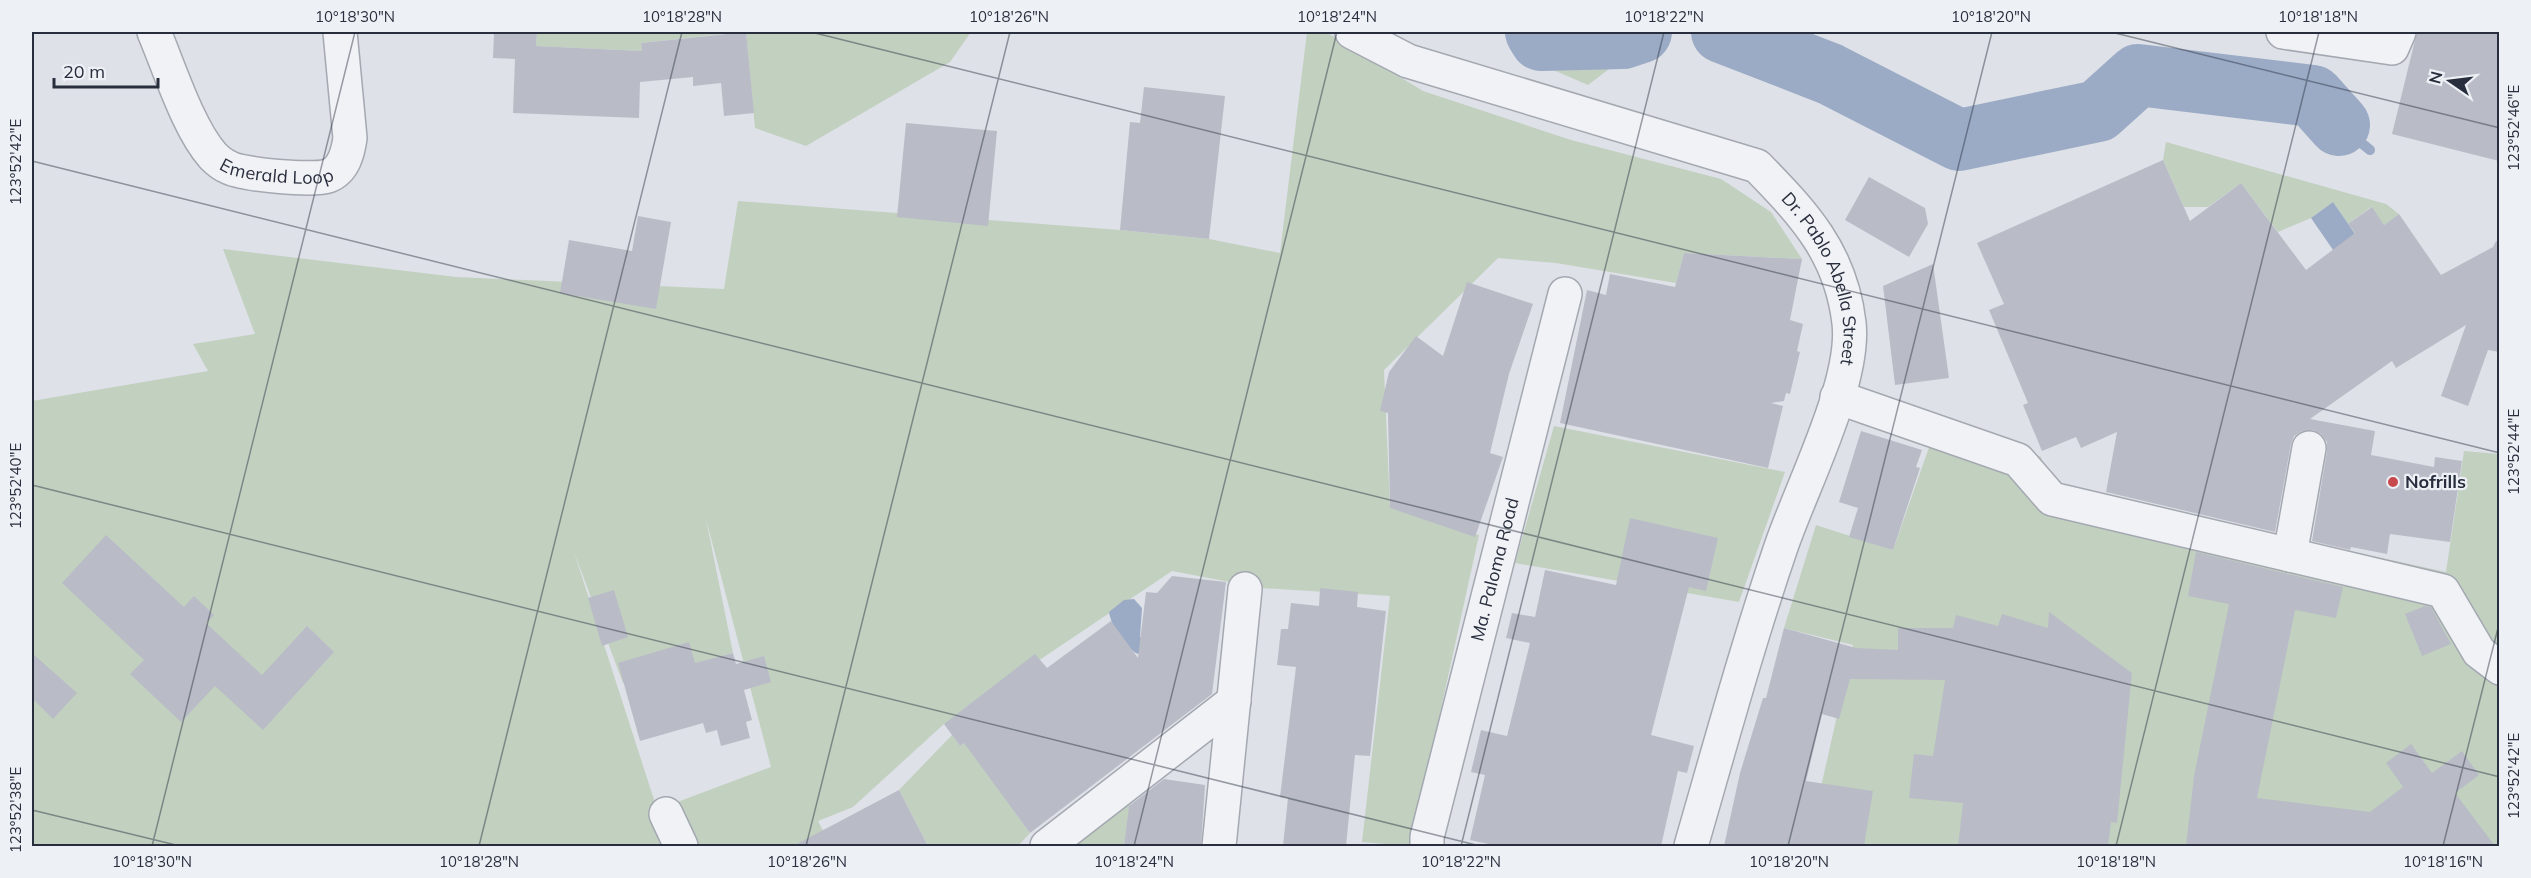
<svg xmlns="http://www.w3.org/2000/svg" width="2531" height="878" viewBox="0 0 2531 878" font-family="Mulish,sans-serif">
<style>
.green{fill:#c2d0c0}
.water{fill:#9babc5}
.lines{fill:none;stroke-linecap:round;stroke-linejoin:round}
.stream{stroke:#9babc5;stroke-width:10}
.river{stroke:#9babc5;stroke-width:62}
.building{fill:#b9bcc6}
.minor-casing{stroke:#a4a8b1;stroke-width:36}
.tertiary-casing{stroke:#a4a8b1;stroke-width:36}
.minor{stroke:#f1f2f6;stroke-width:33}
.tertiary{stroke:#f1f2f6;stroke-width:33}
.ticks{fill:none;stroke:#282e3d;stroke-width:1.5;stroke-opacity:0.45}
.poi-dot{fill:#c7494e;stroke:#edf0f5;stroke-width:2}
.labels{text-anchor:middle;stroke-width:4.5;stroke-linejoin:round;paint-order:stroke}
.street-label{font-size:18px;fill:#282e3d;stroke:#edf0f5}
.poi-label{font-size:18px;font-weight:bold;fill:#282e3d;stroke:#edf0f5;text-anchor:start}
.neatline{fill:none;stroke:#282e3d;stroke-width:2}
.ticks-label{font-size:15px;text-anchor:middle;fill:#282e3d}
</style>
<rect width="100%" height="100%" fill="#dee1e7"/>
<path class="green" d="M537,32H742L641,43L642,51L536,46Z
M746,32H971L950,62L806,146L755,128Z
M1307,32H1326L1423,91L1571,140L1721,179L1771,212L1802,259L1684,253L1676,283L1556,263L1498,258L1384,370L1390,508L1479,535L1411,846L1362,842L1390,596L1261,588L1172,571L944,724L853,807L818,821L831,846H691L672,804L771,767L706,519L733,653L623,683L574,552L669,846H32V401L208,371L193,344L255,334L223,249L456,277L724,289L738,201L1120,230L1209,239L1280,253Z
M1517,32H1658L1588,85L1514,53Z
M2166,142L2386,204L2399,214L2384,225L2371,207L2348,224L2333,202L2311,218L2278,232L2241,183L2208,207H2184L2163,160Z
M1940,416L2041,457L2050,486L2446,572L2464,451L2499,454V846H1837L1809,840L1853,645L1784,628L1816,525L1893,550Z
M1554,426L1785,472L1739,602L1515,563Z
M1037,686L985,771L1030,833L1018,846H928L899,790L952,735L960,746Z
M1130,802L1124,846H1069Z"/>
<path class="water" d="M2333,202L2389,283L2367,299L2311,218Z
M1134,599L1142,608L1140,637L1145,640L1144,649L1138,654C1125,648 1111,626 1109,612L1124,600Z"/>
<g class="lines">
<path class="stream" d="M2339,125L2370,150"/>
<path class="river" d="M1536,32L1541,40L1623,38L1641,32
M1722,32L1830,74L1959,140L2098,111L2138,75L2313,96L2339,125"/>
</g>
<path class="building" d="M494,32H537L536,46L642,51L641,43L746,32L754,113L724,116L721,83L693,86V77L640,82L639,118L513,113L515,59L493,58Z
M2417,32H2499V161L2392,134Z
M1144,87L1225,96L1209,239L1120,230L1130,122L1140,123Z
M906,123L997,131L988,226L897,217Z
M2163,160L2190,221L2241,183L2306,270L2355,233L2348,224L2372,207L2384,225L2399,214L2441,275L2493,247L2496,241L2499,242V352L2488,350L2468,406L2441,396L2466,325L2396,368L2392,361L2310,419L2375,431L2371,455L2434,467L2435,457L2462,461L2450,542L2390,534L2387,554L2351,547L2350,550L2312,541L2327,451V442L2321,434L2313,430L2302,431L2294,436L2291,444L2275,532L2106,492L2117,432L2081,448L2076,437L2042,451L2023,405L2028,403L1989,310L2004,304L1977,243Z
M1869,177L1925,208L1928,224L1909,257L1845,220Z
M638,216L671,222L656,309L560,293L569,240L632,251Z
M1684,253L1802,259L1790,320L1803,324L1797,351L1800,352L1790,394L1786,393L1784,401L1771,403L1783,406L1768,468L1560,423L1587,290L1606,295L1610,274L1675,287Z
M1933,264L1949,378L1895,385L1883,286Z
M1467,282L1533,304L1509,374L1490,453L1503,457L1475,537L1390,508L1388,413L1380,411L1389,372L1416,336L1443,356Z
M1861,431L1922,450L1916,467L1920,468L1893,550L1849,537L1858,508L1839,502Z
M1630,518L1718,538L1706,591L1689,587L1651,735L1694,746L1687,773L1678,771L1661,846H1498L1470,840L1485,775L1471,772L1481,730L1507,736L1530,643L1506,638L1512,613L1535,617L1545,570L1616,585Z
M106,535L184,607L194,596L214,615L206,623L262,675L307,626L334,652L263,730L215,686L181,722L130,674L144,660L62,583Z
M2196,552L2343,587L2336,618L2295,610L2257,798L2370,812L2403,787L2386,763L2411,744L2432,773L2462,751L2479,775L2455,793L2495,846H2186L2194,776L2229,604L2188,596Z
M1172,576L1226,582L1212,694L1030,833L964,743L960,746L944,724L1035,654L1047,668L1111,621L1138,658L1146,592L1157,593Z
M1320,588L1358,592L1357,607L1386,611L1370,756L1355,755L1346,846H1283L1288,798L1280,797L1296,667L1277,665L1281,629H1288L1291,603L1319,606Z
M614,590L628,637L602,646L588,598Z
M2425,606L2431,607L2451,644L2422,656L2405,614Z
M2049,612L2132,673L2117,823L2111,822L2108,846H1958L1963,803L1909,798L1914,754L1933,756L1945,680L1850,679L1839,719L1822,714L1806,781L1873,791L1864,846H1724L1740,773L1763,698H1766L1784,628L1856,648L1898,650V628H1953L1956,615L1998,626L2002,614L2048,628Z
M689,642L695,663L733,653L736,664L764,656L771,682L744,690L752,720L746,722L750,738L721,746L717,730L706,733L703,723L640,741L618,663Z
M32,653L77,693L53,719L32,698Z
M1164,779L1205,785L1201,846H1124L1129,806Z
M899,790L928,846H793Z"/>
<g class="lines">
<g class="minor-casing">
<g id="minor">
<path id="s1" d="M154,32C169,67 188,128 213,156C217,160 223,165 228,167C241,175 314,181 328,176C344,170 348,152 350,138L340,32"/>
<path d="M2283,32L2392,48L2399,32"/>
<path d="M1837,397L2018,460L2052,499L2443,591L2479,652L2500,668"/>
<path d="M2290,555L2309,448"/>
<path d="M666,814L681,846"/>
<path d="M1047,846L1234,701"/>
<path d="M1219,846L1245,589"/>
<path id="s2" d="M1427,846V837L1565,294"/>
</g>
</g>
<g class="tertiary-casing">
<g id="tertiary">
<path id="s3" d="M1352,32L1408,61L1757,166C1804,214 1841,253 1849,323C1856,382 1801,488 1781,547C1747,646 1720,746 1691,846"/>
</g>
</g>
<use href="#minor" class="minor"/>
<use href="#tertiary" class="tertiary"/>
</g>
<path class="ticks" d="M811,32L2500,453M2111,32L2500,128M32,161L2500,777M32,485L1480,846M32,810L180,846M152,846L355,32M479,846L682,32M806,846L1010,32M1134,846L1337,32M1461,846L1664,32M1788,846L1992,32M2116,846L2319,32M2443,846L2500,620"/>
<circle class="poi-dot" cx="2393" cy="482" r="6"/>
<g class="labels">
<g class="street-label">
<text dy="6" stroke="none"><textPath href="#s1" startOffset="206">Emerald Loop</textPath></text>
<text dy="6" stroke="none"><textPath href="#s3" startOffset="562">Dr. Pablo Abella Street</textPath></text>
<text dy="6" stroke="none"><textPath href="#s2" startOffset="285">Ma. Paloma Road</textPath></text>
</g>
<g class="poi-label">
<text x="2405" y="488">Nofrills</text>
</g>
</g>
<rect width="2531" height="878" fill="none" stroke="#edf0f5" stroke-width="66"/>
<g transform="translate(2450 81) rotate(284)" stroke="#edf0f5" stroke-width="4.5" paint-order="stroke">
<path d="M0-4.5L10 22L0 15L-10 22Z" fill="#282e3d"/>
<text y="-9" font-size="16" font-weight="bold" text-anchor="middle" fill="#282e3d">N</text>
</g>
<path d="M54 78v9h104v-9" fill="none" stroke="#282e3d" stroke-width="3"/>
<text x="63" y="78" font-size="18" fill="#282e3d" stroke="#edf0f5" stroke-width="4.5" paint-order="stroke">20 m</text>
<rect x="33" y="33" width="2465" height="812" class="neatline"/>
<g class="ticks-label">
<text x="355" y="22">10°18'30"N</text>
<text x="682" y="22">10°18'28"N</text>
<text x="1009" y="22">10°18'26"N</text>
<text x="1337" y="22">10°18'24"N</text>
<text x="1664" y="22">10°18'22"N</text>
<text x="1991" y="22">10°18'20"N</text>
<text x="2318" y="22">10°18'18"N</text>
<text transform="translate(2514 128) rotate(-90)" y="5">123°52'46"E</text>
<text transform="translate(16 162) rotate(-90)" y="5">123°52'42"E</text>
<text transform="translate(2514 452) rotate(-90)" y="5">123°52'44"E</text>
<text transform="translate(16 486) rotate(-90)" y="5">123°52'40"E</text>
<text transform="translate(2514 776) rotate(-90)" y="5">123°52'42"E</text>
<text transform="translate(16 810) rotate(-90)" y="5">123°52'38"E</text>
<text x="152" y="867">10°18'30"N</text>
<text x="479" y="867">10°18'28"N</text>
<text x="807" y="867">10°18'26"N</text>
<text x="1134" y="867">10°18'24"N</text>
<text x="1461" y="867">10°18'22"N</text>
<text x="1789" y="867">10°18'20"N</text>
<text x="2116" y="867">10°18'18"N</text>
<text x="2443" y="867">10°18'16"N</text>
</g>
</svg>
